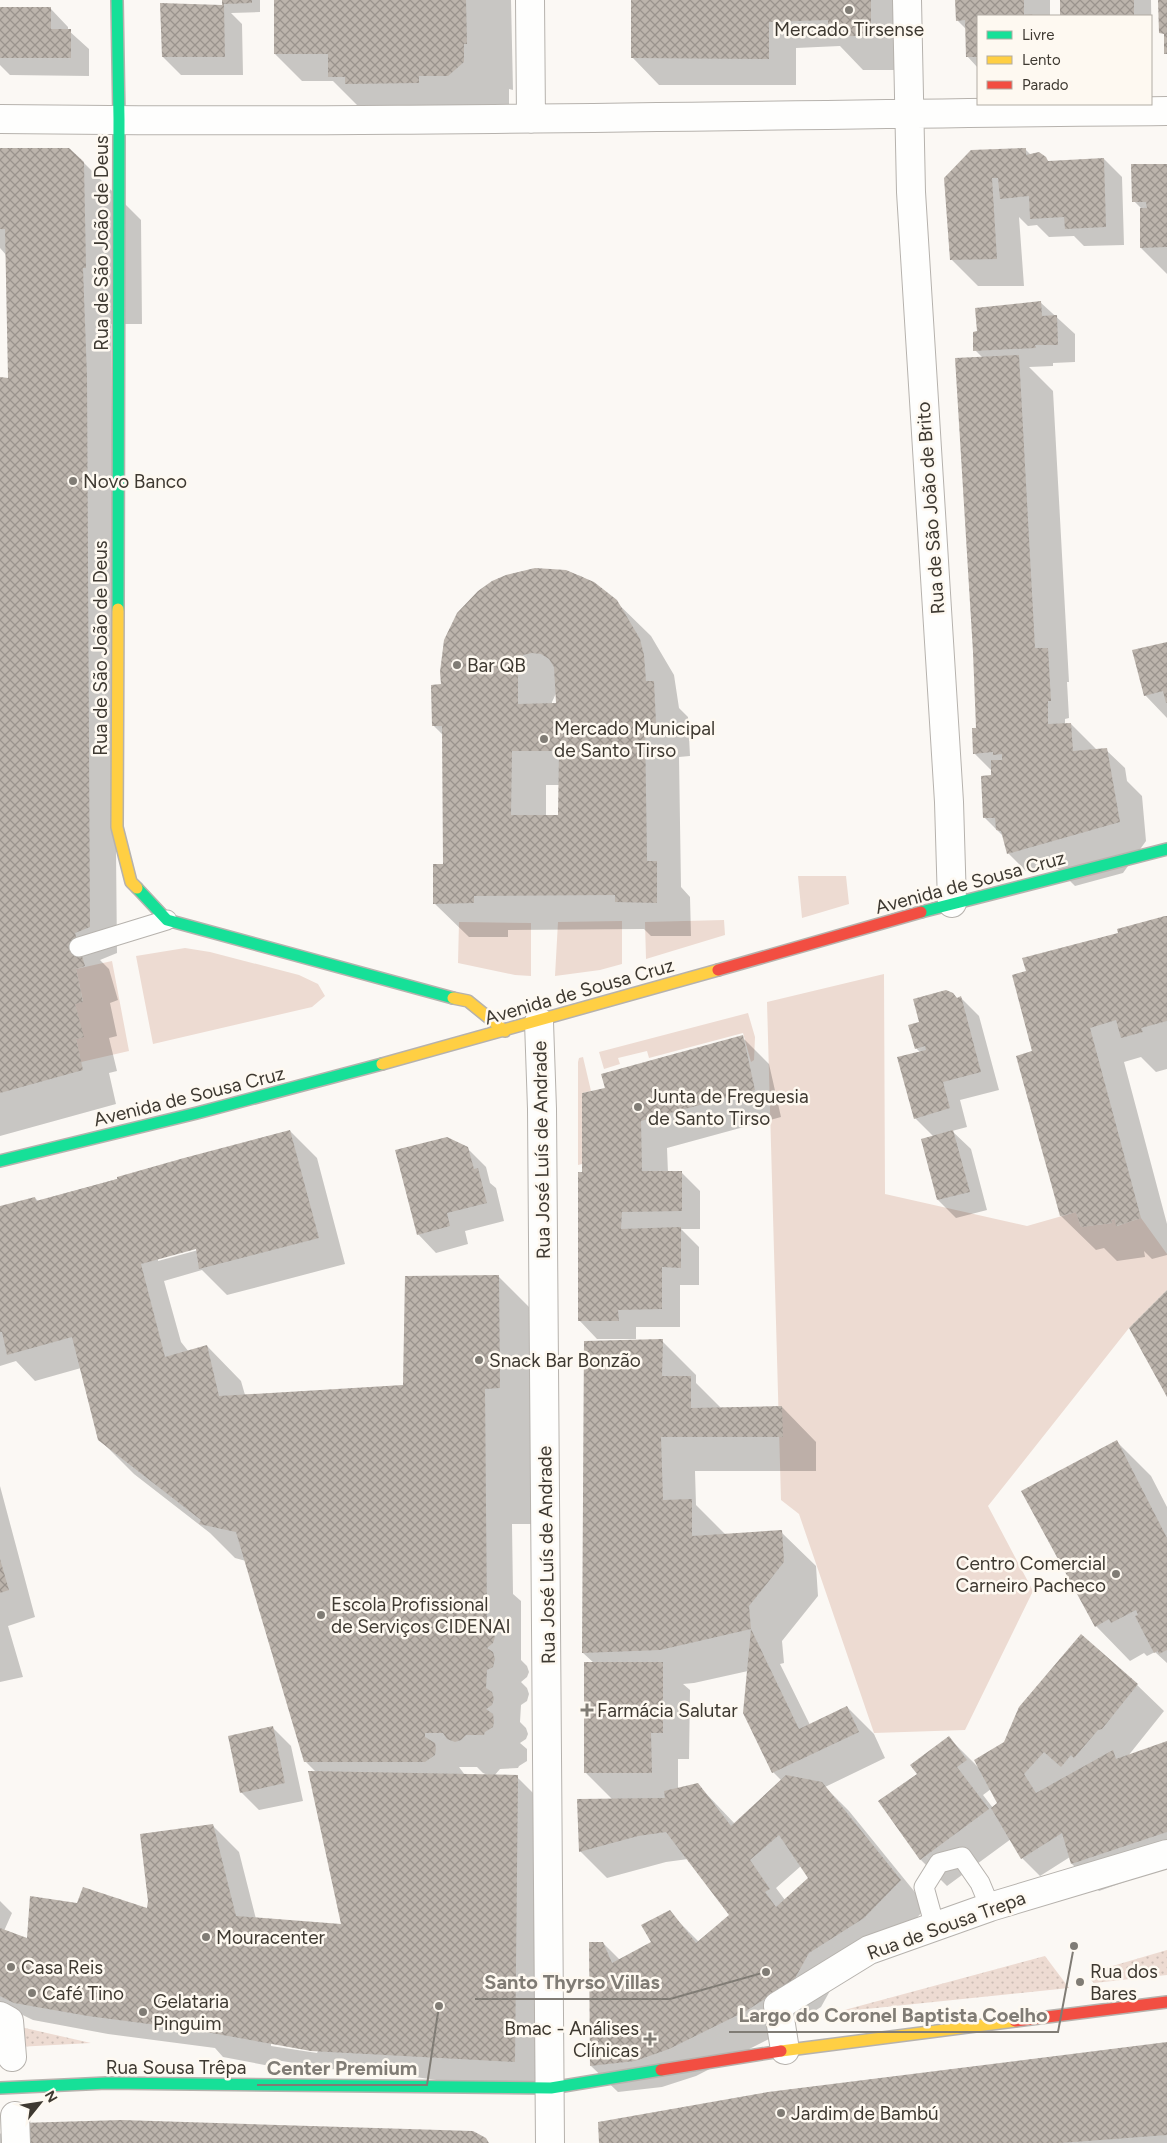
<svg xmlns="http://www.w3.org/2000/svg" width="1167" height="2143" viewBox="0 0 1167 2143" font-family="Figtree,sans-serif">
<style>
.grass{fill:#eddbd2}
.garden{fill:url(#garden-dots)}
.shadow{fill:#0003;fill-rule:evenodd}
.building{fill:url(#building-cross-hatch);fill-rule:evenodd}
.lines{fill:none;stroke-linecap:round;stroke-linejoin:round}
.lane-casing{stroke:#b6b2ad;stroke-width:21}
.street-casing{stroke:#b6b2ad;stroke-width:30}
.fast-casing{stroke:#b6b2ad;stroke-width:14}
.slow-casing{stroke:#b6b2ad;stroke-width:14}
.jam-casing{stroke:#b6b2ad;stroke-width:14}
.lane{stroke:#fefefd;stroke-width:19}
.street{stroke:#fefefd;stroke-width:28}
.fast{stroke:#16e098;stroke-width:11}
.slow{stroke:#ffcf43;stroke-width:11}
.jam{stroke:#f24e42;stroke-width:11}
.poi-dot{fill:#807c75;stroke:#fef9f1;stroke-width:2}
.labels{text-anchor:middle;stroke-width:5;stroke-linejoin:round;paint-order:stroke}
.poi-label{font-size:19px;fill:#3e3931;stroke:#fef9f1;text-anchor:start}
.street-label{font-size:19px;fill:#3e3931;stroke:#fef9f1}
.leader{fill:none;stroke:#807c75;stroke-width:2}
.callout-dot{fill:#807c75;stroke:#fef9f1;stroke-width:2}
.callout-label{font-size:20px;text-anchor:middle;font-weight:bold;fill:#807c75;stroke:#fef9f1;stroke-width:5;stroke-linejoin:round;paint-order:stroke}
</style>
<defs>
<pattern id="garden-dots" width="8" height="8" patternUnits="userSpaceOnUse" patternTransform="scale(1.25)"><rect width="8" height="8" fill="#eddbd2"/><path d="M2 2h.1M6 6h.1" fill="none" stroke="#ccbdb5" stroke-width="1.8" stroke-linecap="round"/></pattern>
<pattern id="building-cross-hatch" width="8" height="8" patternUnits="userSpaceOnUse" patternTransform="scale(1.25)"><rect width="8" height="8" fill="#bcb4ac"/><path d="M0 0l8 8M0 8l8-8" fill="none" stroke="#9a938d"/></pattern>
</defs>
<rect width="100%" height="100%" fill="#fbf8f4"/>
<path class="grass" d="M798,876H846L849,904L802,918Z
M724,920L725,935L646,959L645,922Z
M622,921V964L600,970L555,976L558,922Z
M459,922L531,923V976L515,975L458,963Z
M185,948L210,952L299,975L318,984L325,996L312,1007L153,1044L136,956Z
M112,961L129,1051L81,1062L76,1039L83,1037L75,1004L83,1001L76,969Z
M884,974L885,1194L1027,1226L1076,1212L1081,1227L1112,1223L1111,1220L1115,1219L1117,1226L1141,1218L1167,1254V1290L1129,1328L988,1506L1033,1591L965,1730L874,1733L799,1514L781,1500L767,1002Z
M748,1013L755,1037L754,1060L751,1062L743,1033L649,1058L647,1051L618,1058L620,1064L604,1069L599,1052Z
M583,1057L591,1091L582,1093V1164L578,1165V1062L579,1058Z"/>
<path class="garden" d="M1167,1950V1975L1094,1983L1090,1979L1092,1972Z
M1045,1956L1069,1988L837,2012Z
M16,2026L91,2043L17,2047Z"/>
<path class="shadow" d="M223,0H260V12L231,13L242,24L243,75H181L163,57L224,6Z
M276,0H511L513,90L509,89V108L375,123L333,81H302L275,54Z
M632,0H905V70H863L840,46L796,48V85H659L633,58Z
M957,0H1050V16H978V68L967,56L966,29L957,20Z
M1061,0H1151L1152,58L1151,16H1062Z
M0,8H50L68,27V30L89,49V76L10,75L0,65Z
M1025,149L1031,155L1045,158L1049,162L1104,159L1122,177L1124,245L1084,246L1074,236L1049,237L1037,225L1028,226L1019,217L1024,286H978L951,259L971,151Z
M0,150L84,163L141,220L142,324H111L117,953L100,960L109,969L118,1000L110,1003L117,1036L109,1038L117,1071L109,1073L116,1104L0,1136V379H9L7,256L0,248Z
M1167,165V274L1141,248V208L1134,201Z
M1040,302L1075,334V362L1053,363V366L1029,367L1053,391L1069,682H1067L1069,718L1065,719V724H1071L1097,750H1106L1125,768L1127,781L1142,796L1146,841L1123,873L1075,886L1058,869L1026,871L1008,853L1003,836L985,818L992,771L974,753L978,729L983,358L975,350Z
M551,569L581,576L606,592L651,636L674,675L679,708L688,717L690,756L679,757L681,887L690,897L691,936H651L644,929L508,930V937H469L434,903L444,865L443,735L433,725L442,685ZM557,691V704H552V702ZM546,785H560L559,817L546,816Z
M1167,643V718L1145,695Z
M1167,918V1069L1156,1072L1141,1057L1124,1062L1167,1224V1255L1152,1259L1144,1251L1145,1257L1117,1261L1104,1248L1096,1250L1061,1216L1034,1052L1028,972L1120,934Z
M961,998L979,1016L999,1090L960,1100L967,1127L952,1131L971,1149L987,1210L956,1218L938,1200L934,1137L915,1118L921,1053L916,1048L920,1023Z
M742,1037L769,1064L781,1117L667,1148L668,1173L681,1172L700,1191V1229H681L699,1247V1285H680V1327H636V1339H597L579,1320L585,1173L606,1089Z
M290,1131L317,1158L345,1264L227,1295L202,1270L164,1281L181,1342L189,1352L207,1346L241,1381L245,1395L403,1386L498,1276L544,1322L532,1524H512L513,1594L521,1601V1660L527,1666L529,1672L527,1677L521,1682L527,1688L529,1694L527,1701L521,1705L520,1722L526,1728L528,1734L526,1739L520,1743L527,1749V1761L519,1766L518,1768L500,1769L494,1776L517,1777L551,1811L549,2096L380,2072L330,2069L270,2059V2066L223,2057L215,2048L108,2034L33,2020L0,2004V1901L12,1913L4,1931L29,1940L78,1905L147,1909L212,1825L239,1852L256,1919L345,1926L316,1772L305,1761L246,1561L235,1558L210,1533L134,1474L99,1439L81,1368L35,1381L16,1361L0,1366V1208L35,1198L38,1201ZM202,1246V1249L158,1261V1258ZM459,1767H477L483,1773L488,1775H465ZM271,2043L318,2051L317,2053L271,2046Z
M467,1148L486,1167L490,1183L496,1188L504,1221L465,1231L468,1244L436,1253L418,1234Z
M662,1341L696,1375V1383L721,1408L782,1407L816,1442V1471H695L696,1505L726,1535L781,1532L816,1566L818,1596L782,1641L784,1663L780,1664L810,1725L847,1707L874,1734L885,1758L825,1787L849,1811L927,1907L891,1945L836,1980L821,2007L773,2037L696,2076L662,2087L618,2092L591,2066L603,1943L620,1960L653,1942L669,1912L699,1942L731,1915L688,1859L666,1862L607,1878L580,1851L613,1800L585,1772L594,1663L583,1653ZM748,1671L773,1772L782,1781L735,1824L697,1784L678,1789V1759H689L690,1690L683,1684L694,1683ZM801,1866L809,1878L785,1900L776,1888Z
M1117,1442L1151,1476L1167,1507V1663L1155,1652L1147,1656L1144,1653L1130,1661L1096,1626Z
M0,1486L35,1617L8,1626L23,1677L0,1682Z
M1137,1685L1164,1711L1128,1756L1167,1743V1867L1099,1891L1072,1864L1070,1857L1040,1876L1022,1858L1011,1839L947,1886L921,1860L880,1801L918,1774L949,1738L980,1769ZM991,1789L999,1804L993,1808L983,1795Z
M273,1728L291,1746L303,1801L259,1810L241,1792Z
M1167,2043V2143H600Z
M0,2133L10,2143H0Z"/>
<path class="building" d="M222,0H252V3L224,4L225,57H162L160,3L222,5Z
M274,0H466L467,44H464V62L448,76H419V83L345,84V77H328V54H274Z
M631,0H871V36H828V20L769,22V59L631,58Z
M955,0H1024V15L1032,14L1033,16H978V57H966L965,20L956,21Z
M1060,0H1134V16H1060Z
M1158,0H1167V54H1164V34L1159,33Z
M0,7H51V29H71V58H0Z
M0,148H69L84,162L86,268H83L87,377L90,927L75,933L85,966L76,969L83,1002L75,1004L84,1037L76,1039L83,1070L0,1093V377L8,378L5,229H0Z
M1026,148V155L1039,152L1046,157L1048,161L1104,158L1106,227L1065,229L1064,217L1030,219L1029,196L1000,199L998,178H992L997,259L950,260L944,178L971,150Z
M1131,164H1167V247L1140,248V208H1147L1146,202H1132Z
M1041,301L1042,316L1057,315L1058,345H1035L1036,348L973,351V332L977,331L975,308Z
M1019,355L1035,648H1048L1051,701H1048V724L1071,723L1073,751L1107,748L1120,822L1007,854L1001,831L996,830L995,818H983L981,776L991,775V760H1002V754L993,755V752L973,754L972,728H976L973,652L955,358Z
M535,568L566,570L594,582L617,600L640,639L644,655L646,681H654L656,723H645L647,861H657V903L615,902V895L474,896V903L433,904V864H443L442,726H432L431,685L441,684L440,672L444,640L457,613L478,591L492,581L506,575ZM532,653L541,654L549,659L554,667L556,703L518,704V667L523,655ZM512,751H559L558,815H511Z
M1167,642V703H1166L1163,691L1144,696L1132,650Z
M1165,916H1167V1021L1141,1028L1143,1032L1121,1038L1116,1020L1090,1028L1141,1218L1116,1226L1115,1219L1111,1220L1112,1223L1081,1227L1076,1212L1060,1216L1016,1056L1032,1051L1012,975L1026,971L1022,958L1118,933L1117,929Z
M946,990L953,993L957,998L961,996L981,1072L943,1082L950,1108L914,1119L897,1057L926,1050L925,1046L915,1049L908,1025L919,1022L913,999Z
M743,1035L755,1090L641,1121L642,1171H682V1211L622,1212L621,1229L681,1227V1268L662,1267V1309L618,1310L619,1321H578V1172H582V1093L605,1088L601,1074Z
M290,1130L319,1238L199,1269L196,1249L141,1264L165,1357L207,1345L219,1396L403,1385L405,1276L499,1275L500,1388L485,1389L487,1625L493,1630L495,1637L493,1643L487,1648L493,1652L495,1659L493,1667L487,1670L486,1688L492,1692L494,1699L492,1705L486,1709L493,1714L494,1721L493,1727L485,1732L484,1735H466L461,1740L455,1742L447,1739L443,1733H425V1737L435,1743L436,1749L435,1755L425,1762H304L236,1532L199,1524L201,1520L98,1440L72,1337L7,1355L2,1332H0V1206L35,1197L36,1201L117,1179V1177L184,1158Z
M953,1130L970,1192L937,1200L921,1139Z
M447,1137L468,1147L474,1169L478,1168L487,1203L447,1213L450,1226L417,1235L395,1150Z
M1167,1290V1397L1129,1328Z
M663,1339L662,1376H691V1408L782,1406L783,1437H661L663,1500L692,1499V1536L782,1530L784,1562L749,1606L751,1629L799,1729L847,1706L859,1732L772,1773L743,1713L751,1629L660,1650L582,1653L584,1341Z
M1117,1440L1167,1538V1650L1159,1654L1158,1651L1154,1653L1135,1616L1138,1615L1136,1610L1111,1623L1109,1619L1095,1627L1021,1491Z
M0,1559L9,1590L0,1593Z
M1081,1634L1138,1684L1102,1729L1098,1730L1074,1758L1071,1755L1061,1767L1044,1752L1024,1774L1036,1793L1113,1750L1116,1759L1167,1741V1832L1071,1864L1062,1833L1021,1859L991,1808L997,1803L974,1760L1004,1742L1019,1707Z
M584,1662H663V1733H651L652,1773H584Z
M273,1726L285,1783L240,1793L228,1736Z
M949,1736L967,1760L957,1767L989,1809L920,1860L878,1801L917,1774L910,1765Z
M308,1771L518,1775L515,2062L311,2051L195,2030L88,2016L14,2003L0,1996V1928L27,1938L30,1896L77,1903L83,1887L147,1908L148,1901L140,1834L213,1824L236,1916L341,1924Z
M786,1775L822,1782L901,1880L864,1918L809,1953L794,1980L746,2011L669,2049L635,2061L590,2066L589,1942H603L612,1963L651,1942L641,1925L670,1910L696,1943L729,1915L666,1832L638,1836L579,1852L577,1799L665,1798L664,1791L698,1783L731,1826ZM779,1835L808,1878L776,1907L765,1892L770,1889L750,1860Z
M1167,2042V2135L1060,2143H599L598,2122L768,2092Z
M122,2120L473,2131L486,2138L489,2143H21L20,2123Z"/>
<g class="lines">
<g class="lane-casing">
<path id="lane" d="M79,947L167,920
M935,1927L924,1887L939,1863L962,1857L980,1883L990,1907"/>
</g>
<g class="street-casing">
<path id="street" d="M530,0L531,119
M907,0L911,192L949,802L952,903
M0,119C389,124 778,114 1167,111
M539,1022L542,1109L550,2143
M0,2016L9,2021L12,2057
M785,2050L778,2006L869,1950L990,1907L1167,1854
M15,2116L16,2143"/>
</g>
<g class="fast-casing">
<path id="fast" d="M117,0L119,119L118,609
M137,888L167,920L453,998
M921,912L1167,849
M0,1161L197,1113L382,1064
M0,2088L107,2083L551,2088L661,2070"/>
</g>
<g class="slow-casing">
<path id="slow" d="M118,609L117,827L131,882L137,888
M453,998L468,1001L505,1031
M382,1064L718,970
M781,2051L1015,2021"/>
</g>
<g class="jam-casing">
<path id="jam" d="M718,970L921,912
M1015,2021L1167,2002
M661,2070L781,2051"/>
</g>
<use href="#lane" class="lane"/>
<use href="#street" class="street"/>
<use href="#fast" class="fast"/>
<use href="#slow" class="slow"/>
<use href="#jam" class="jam"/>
</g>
<g class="poi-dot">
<circle cx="849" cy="10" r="5"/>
<circle cx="73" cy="481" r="5"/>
<circle cx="457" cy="665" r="5"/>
<circle cx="544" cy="739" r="5"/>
<circle cx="638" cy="1107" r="5"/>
<circle cx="479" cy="1360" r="5"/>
<circle cx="1116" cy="1574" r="5"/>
<circle cx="321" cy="1615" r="5"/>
<path d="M584.5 1702.5h5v5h5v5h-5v5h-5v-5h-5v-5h5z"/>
<circle cx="206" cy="1937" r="5"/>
<circle cx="11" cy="1967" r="5"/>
<circle cx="1080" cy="1982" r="5"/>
<circle cx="32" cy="1993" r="5"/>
<circle cx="143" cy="2012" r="5"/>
<path d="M647.5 2031.5h5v5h5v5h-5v5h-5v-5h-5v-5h5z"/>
<circle cx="781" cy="2113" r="5"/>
</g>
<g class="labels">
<g class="poi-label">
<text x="849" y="36" text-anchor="middle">Mercado Tirsense</text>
<text x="83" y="488">Novo Banco</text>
<text x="467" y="672">Bar QB</text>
<text x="554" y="735">Mercado Municipal<tspan x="554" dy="22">de Santo Tirso</tspan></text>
<text x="648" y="1103">Junta de Freguesia<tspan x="648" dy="22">de Santo Tirso</tspan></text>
<text x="489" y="1367">Snack Bar Bonzão</text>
<text x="1106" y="1570" text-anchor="end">Centro Comercial<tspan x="1106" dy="22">Carneiro Pacheco</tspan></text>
<text x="331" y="1611">Escola Profissional<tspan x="331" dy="22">de Serviços CIDENAI</tspan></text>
<text x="597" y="1717">Farmácia Salutar</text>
<text x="216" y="1944">Mouracenter</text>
<text x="21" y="1974">Casa Reis</text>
<text x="1090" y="1978">Rua dos<tspan x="1090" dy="22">Bares</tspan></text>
<text x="42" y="2000">Café Tino</text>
<text x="153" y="2008">Gelataria<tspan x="153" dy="22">Pinguim</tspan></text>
<text x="639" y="2035" text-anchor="end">Bmac - Análises<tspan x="639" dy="22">Clínicas</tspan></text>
<text x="791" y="2120">Jardim de Bambú</text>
</g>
<g class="street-label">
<text transform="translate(101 243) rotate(-90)" y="7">Rua de São João de Deus</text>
<text transform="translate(930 508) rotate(-94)" y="7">Rua de São João de Brito</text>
<text transform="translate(100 648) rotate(-90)" y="7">Rua de São João de Deus</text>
<text transform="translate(970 882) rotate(-15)" y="7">Avenida de Sousa Cruz</text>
<text transform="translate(579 991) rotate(-16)" y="7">Avenida de Sousa Cruz</text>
<text transform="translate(189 1096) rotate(-14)" y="7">Avenida de Sousa Cruz</text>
<text transform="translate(541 1150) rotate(-91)" y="7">Rua José Luís de Andrade</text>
<text transform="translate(546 1555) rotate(-91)" y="7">Rua José Luís de Andrade</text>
<text transform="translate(946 1925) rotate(-20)" y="7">Rua de Sousa Trepa</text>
<text x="176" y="2074">Rua Sousa Trêpa</text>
</g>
</g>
<path class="leader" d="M766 1972L670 1999H475M1074 1946L1058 2032H729M439 2006L427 2085H257"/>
<g class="callout-dot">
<circle cx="766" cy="1972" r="5"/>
<circle cx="1074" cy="1946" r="5"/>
<circle cx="439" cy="2006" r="5"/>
</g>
<g class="callout-label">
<text x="572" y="1989">Santo Thyrso Villas</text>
<text x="893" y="2022">Largo do Coronel Baptista Coelho</text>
<text x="342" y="2075">Center Premium</text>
</g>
<rect x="977" y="15" width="175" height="90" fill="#fef9f1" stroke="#b1aca4"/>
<rect x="987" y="31" width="25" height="8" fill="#16e098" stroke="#b1aca4"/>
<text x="1022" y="40" font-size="15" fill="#3e3931">Livre</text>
<rect x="987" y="56" width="25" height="8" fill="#ffcf43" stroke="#b1aca4"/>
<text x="1022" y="65" font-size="15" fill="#3e3931">Lento</text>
<rect x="987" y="81" width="25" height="8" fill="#f24e42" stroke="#b1aca4"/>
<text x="1022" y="90" font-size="15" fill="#3e3931">Parado</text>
<g transform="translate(40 2103) rotate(60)" stroke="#fef9f1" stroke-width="4" paint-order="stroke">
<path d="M0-4L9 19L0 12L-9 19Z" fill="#3e3931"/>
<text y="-8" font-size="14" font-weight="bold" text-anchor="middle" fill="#3e3931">N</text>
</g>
</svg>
